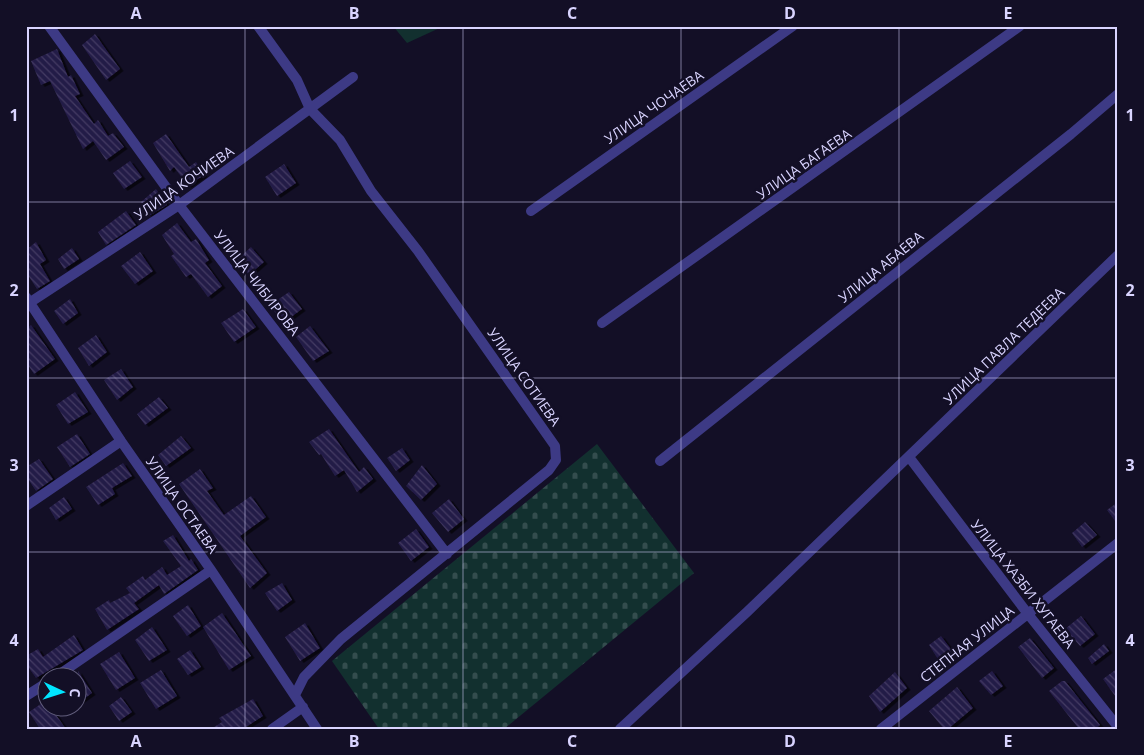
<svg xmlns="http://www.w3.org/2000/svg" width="1144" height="755" viewBox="0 0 1144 755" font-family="'Open Sans',sans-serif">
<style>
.grass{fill:#12302f}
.cemetery{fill:url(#cemetery-stones)}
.building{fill:url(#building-back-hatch);filter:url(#shadow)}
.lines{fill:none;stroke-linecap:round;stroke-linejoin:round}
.street{stroke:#3d3a85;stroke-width:10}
.grid{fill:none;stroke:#d9d4ff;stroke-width:1;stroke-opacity:0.55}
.labels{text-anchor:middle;stroke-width:5;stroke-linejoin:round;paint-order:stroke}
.street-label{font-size:14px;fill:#d9d4ff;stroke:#130f26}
.neatline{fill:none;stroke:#d9d4ff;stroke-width:2}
.grid-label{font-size:16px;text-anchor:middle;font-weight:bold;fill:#d9d4ff}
</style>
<defs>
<pattern id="cemetery-stones" width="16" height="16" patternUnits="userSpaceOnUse" patternTransform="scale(1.25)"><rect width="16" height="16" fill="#12302f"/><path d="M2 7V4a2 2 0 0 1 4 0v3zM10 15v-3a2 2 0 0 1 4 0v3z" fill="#344d4e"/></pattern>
<pattern id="building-back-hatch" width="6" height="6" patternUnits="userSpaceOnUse" patternTransform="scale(1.25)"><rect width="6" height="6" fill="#241b47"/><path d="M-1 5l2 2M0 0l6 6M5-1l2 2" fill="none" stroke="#433b63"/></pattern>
<filter id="shadow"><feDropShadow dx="3.5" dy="2" stdDeviation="0" flood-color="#0009"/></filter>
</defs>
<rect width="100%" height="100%" fill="#130f26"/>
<path class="grass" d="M393,26H444L407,43Z"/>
<path class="cemetery" d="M597,444L694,573L504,729H379L332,661Z"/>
<path class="building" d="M95,34L120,69L106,80L82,45Z
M57,49L68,77L71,75L80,94L75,96L94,124L98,120L108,136L113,133L124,147L106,160L93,141L83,149L50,81L41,85L31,61Z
M166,134L189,167L196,162L204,175L188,186L174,167L170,171L153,143Z
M130,161L142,177L124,189L113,173Z
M284,164L296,183L277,196L265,177Z
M156,189L167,205L149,216L141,202Z
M126,211L136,225L106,245L98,232Z
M177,223L191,242L196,239L209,260L205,263L222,286L208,297L191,274L186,277L171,256L174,254L162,235Z
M36,242L46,260L40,264L50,281L37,289L26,272V250Z
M251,247L264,262L249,275L237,260Z
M72,248L79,259L64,269L58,259Z
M140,252L153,271L135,284L121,266Z
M289,292L302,309L283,323L270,305Z
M70,299L78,313L63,324L54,311Z
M243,309L256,327L234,342L221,323Z
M31,325L55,359L34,374L26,362V329Z
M310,326L329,351L313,361L296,337Z
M96,335L107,352L89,366L78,348Z
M121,369L133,387L117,400L104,380Z
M75,392L88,412L68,424L56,405Z
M159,397L168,408L145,425L137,414Z
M329,429L359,472L364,467L373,479L357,492L344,470L335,476L321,454L319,455L309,442Z
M77,434L90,454L70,467L57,447Z
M181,436L191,448L166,466L158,455Z
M402,448L410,460L396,471L387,458Z
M39,459L53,479L36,491L26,476V467Z
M123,463L132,476L112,488L115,494L98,505L86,487Z
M422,465L437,484L421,500L406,486Z
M200,469L213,488L207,491L224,515L251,496L266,517L240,536L267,573L250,588L179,484Z
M64,497L72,509L56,520L49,508Z
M449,499L464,519L448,532L432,513Z
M1118,502V525L1107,510Z
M1085,522L1097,535L1082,547L1072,533Z
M416,529L429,547L411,561L398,543Z
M173,535L189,561L191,559L198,570L164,594L159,585L134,603L139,609L107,630L95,609L109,600L110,603L130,593L126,588L143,576L145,580L162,567L167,575L181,566L163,541Z
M282,583L292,600L277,611L265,593Z
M188,605L201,626L187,636L173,616Z
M222,613L251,656L229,670L203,627Z
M1081,616L1095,634L1080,646L1065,629Z
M305,623L320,648L300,661L285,637Z
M152,627L167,650L149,661L135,640Z
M74,635L83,650L36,678L26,664V656L38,649L43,657Z
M941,636L954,653L941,664L929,645Z
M1030,638L1054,668L1042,678L1018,647Z
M1104,644L1109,651L1092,664L1088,658Z
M190,650L201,667L188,675L177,659Z
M119,652L135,678L116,690L100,664Z
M1118,668V700L1103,679Z
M161,670L177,696L156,709L140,683Z
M78,671L92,693L78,703Z
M992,671L1003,686L991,695L979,681Z
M895,672L907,688L880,712L869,696Z
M1062,681H1065L1100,725L1095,729H1079L1049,691Z
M957,687L973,708L948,729H944L929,711Z
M121,697L132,712L119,721L109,706Z
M48,699V708H51L66,729H40L29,712Z
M253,699L263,716L243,729H211L222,722L219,718Z"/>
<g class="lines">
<path class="street" d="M49,26L179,205L447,554
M258,26L297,80L310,109L340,140L371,191L418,251L555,446L556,460L549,470L341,639L304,677L295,695
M531,211L793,26
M26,297L121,441L211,570L317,729
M26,305L179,205L353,77
M602,323L1020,26
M909,457L1028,614L1118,727
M660,461L1071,134L1118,94
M26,506L121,441
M54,678L211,570
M26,696L48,682
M272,729L303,707
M620,729L747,612L1118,255
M881,729L1118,543"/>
</g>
<path class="grid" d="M245,26V729M463,26V729M681,26V729M899,26V729M26,202H1118M26,378H1118M26,552H1118"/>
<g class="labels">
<g class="street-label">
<text transform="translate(654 107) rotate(-35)" y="5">УЛИЦА ЧОЧАЕВА</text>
<text transform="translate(804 164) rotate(-35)" y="5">УЛИЦА БАГАЕВА</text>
<text transform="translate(184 183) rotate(-35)" y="5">УЛИЦА КОЧИЕВА</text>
<text transform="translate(881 267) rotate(-39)" y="5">УЛИЦА АБАЕВА</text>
<text transform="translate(257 283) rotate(52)" y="5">УЛИЦА ЧИБИРОВА</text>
<text transform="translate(1004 346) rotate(-44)" y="5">УЛИЦА ПАВЛА ТЕДЕЕВА</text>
<text transform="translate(524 377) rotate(55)" y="5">УЛИЦА СОТИЕВА</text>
<text transform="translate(182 505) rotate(55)" y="5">УЛИЦА ОСТАЕВА</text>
<text transform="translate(1023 584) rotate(52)" y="5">УЛИЦА ХАЗБИ ХУГАЕВА</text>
<text transform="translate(967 644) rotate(-38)" y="5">СТЕПНАЯ УЛИЦА</text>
</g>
</g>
<rect width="1144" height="755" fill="none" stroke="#130f26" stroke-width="55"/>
<g transform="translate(62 692) rotate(94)"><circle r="24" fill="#130f26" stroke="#625e7d"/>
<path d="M0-4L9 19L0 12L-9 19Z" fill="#00e5ff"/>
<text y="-8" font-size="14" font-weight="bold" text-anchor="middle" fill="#d9d4ff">С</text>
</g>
<rect x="28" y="28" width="1088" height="700" class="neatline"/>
<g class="grid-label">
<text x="136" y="19">A</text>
<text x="354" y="19">B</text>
<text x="572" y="19">C</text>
<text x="790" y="19">D</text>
<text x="1008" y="19">E</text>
<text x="14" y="121">1</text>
<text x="1130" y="121">1</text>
<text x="14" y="296">2</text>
<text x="1130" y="296">2</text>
<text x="14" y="471">3</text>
<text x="1130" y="471">3</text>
<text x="14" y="646">4</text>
<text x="1130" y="646">4</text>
<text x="136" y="747">A</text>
<text x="354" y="747">B</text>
<text x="572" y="747">C</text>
<text x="790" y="747">D</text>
<text x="1008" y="747">E</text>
</g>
</svg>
